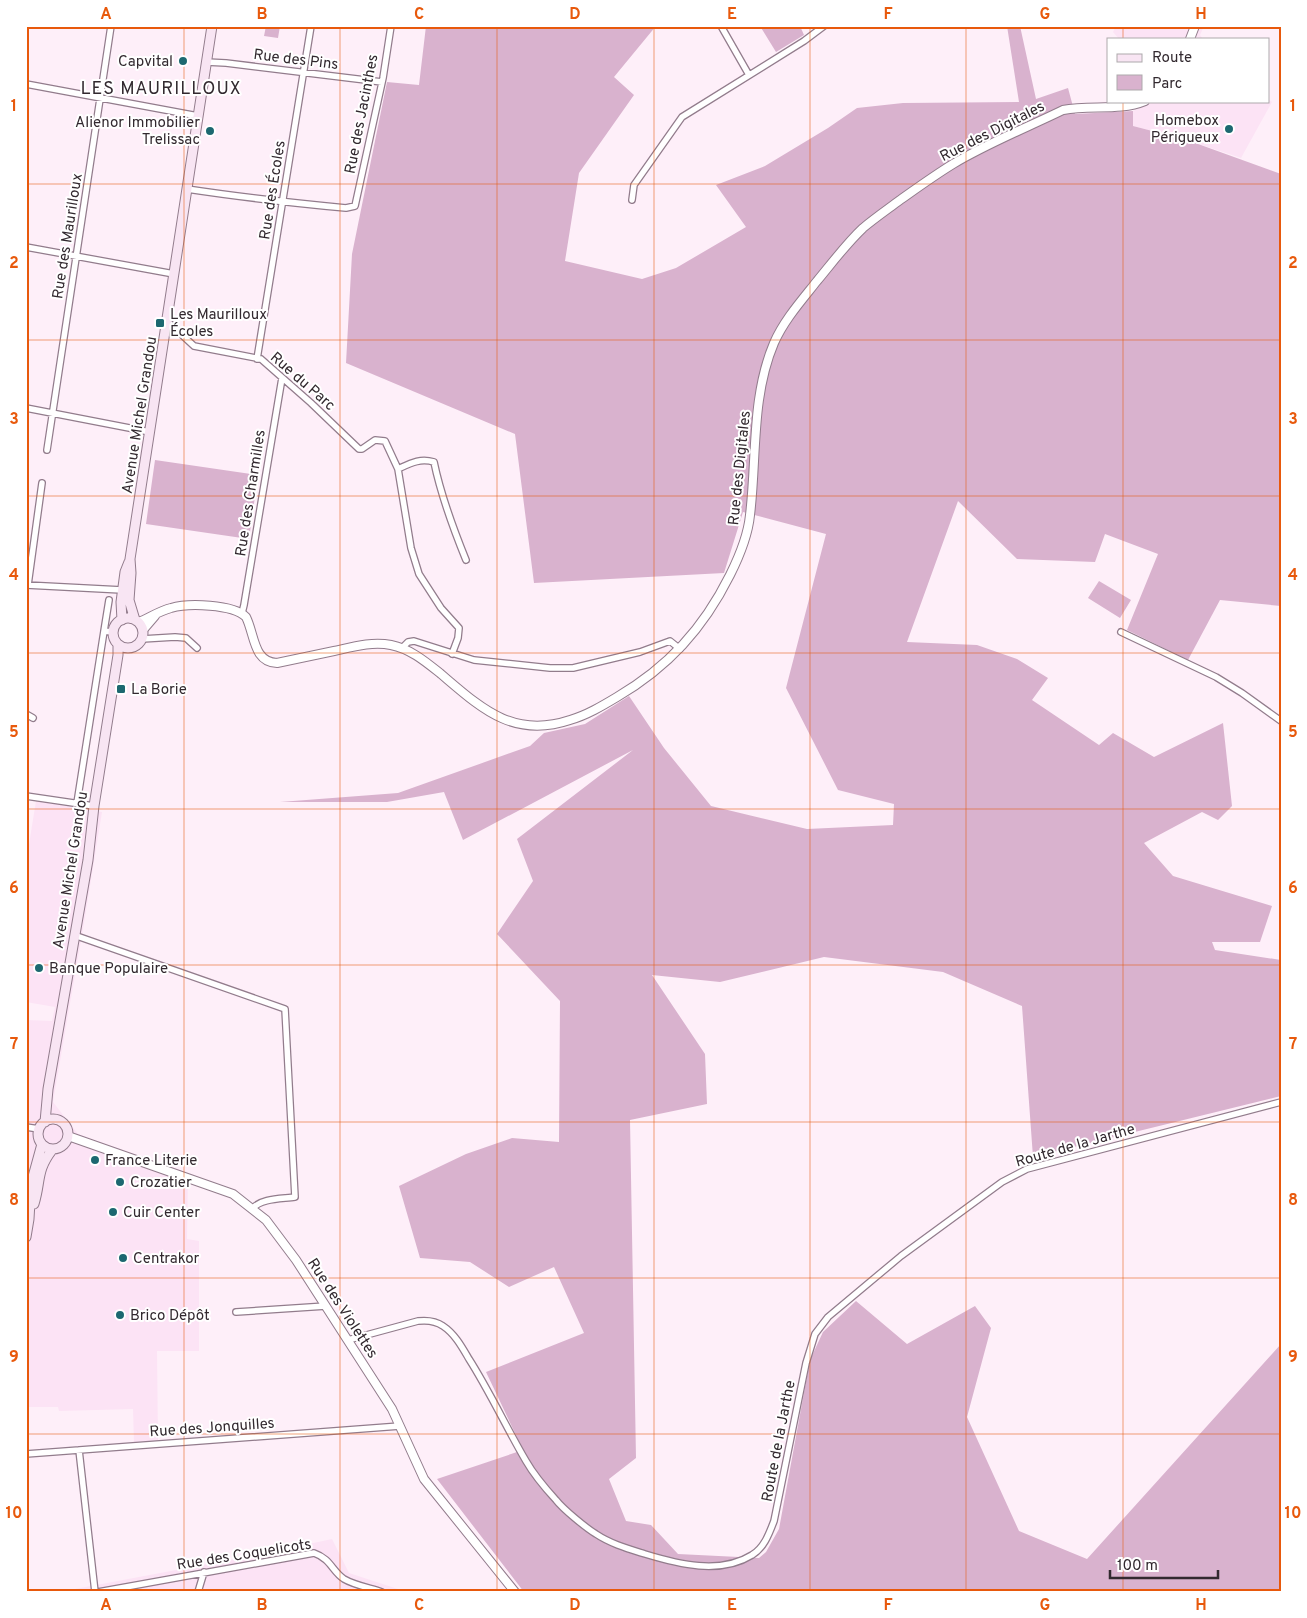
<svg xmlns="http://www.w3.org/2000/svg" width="1307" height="1618" viewBox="0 0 1307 1618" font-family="Overpass,sans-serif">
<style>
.built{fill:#fce3f5}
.green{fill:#d9b2ce}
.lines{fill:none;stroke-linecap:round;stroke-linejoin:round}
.minor-casing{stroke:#927c8c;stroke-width:8}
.tertiary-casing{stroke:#927c8c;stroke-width:10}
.secondary-casing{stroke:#927c8c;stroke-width:11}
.minor{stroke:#fff;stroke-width:5.5}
.tertiary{stroke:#fff;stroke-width:8}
.secondary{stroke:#f8e5f3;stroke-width:9}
.grid{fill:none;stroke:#e8590c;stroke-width:1;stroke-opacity:0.55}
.poi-dot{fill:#1c6870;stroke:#fff;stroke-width:2}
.labels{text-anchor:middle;stroke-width:4;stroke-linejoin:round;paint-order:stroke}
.street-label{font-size:15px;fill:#32292f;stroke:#fff}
.poi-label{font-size:15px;fill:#32292f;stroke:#fff;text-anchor:start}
.quarter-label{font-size:18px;letter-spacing:1px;fill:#32292f;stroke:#fff}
.neatline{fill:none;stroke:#e8590c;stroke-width:2}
.grid-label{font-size:16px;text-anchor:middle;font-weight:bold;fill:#e8590c}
</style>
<rect width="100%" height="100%" fill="#feeff9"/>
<path class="built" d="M1116,26H1204L1200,35L1203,39H1119L1113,32Z
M1268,99L1272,102L1241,158L1187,140L1133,126V111L1155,101H1268Z
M36,801L102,812L85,917L53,1102L78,1134L188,1173L187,1239L199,1241V1351H157L158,1441L134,1442L133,1409L59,1411L58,1407H26V1020L52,1021L55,1007L26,1002V863Z
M332,1539L349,1573L407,1592H59L267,1553Z"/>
<path class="green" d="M266,26H280L278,38L264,36Z
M426,26H656L614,77L634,95L579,173L565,261L642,279L676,268L746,227L716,185L765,166L828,128L857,108L903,103L1019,102L1007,26H1020L1036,99L1068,88L1075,114L1133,111V126L1187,140L1281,174V606L1220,600L1188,660L1127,630L1158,554L1105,534L1095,562L1017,559L958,501L907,642L977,645L1017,659L1048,678L1032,700L1099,745L1113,733L1154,757L1223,723L1232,806L1218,820L1202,812L1144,843L1173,876L1272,906L1260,942H1212L1215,950L1281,960V1096L1033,1157L1022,1006L943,972L824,957L720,982L652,975L705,1054L707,1104L630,1120L636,1458L609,1479L626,1521L651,1525L678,1554L759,1558L766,1552L779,1529L810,1360L823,1332L856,1301L907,1344L975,1306L991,1328L967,1417L1019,1531L1087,1559L1281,1344V1592H524L437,1479L523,1450L486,1372L584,1333L554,1267L509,1287L470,1262L420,1258L399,1186L466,1154L512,1138L559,1142L560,1001L497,934L533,881L517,839L633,750L463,840L444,792L387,802H280L398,793L530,746L544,733L585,724L629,696L664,748L711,806L807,829L893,825L894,804L838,790L786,688L826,534L743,512L724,573L534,583L515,434L346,363L352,254L387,82L419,85Z
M760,26H800L804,35L776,52Z
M155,460L258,475L249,539L146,524Z
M1099,581L1131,600L1120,618L1088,598Z"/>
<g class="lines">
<g class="minor-casing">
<path id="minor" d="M721,26L749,75
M206,62L226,63L382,82
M26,84L198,116
M187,189C240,197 293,203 346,208L355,206L383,78L391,26
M632,200L634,185L682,117L804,41L824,26
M26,247L174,274
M167,321L194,346L261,359L311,403L359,449H362L375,440L385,441L398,469L411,548L419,574L441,608L459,628L458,638L452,654
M257,359L311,26
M26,408L150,432
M47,450L111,26
M398,469C411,463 420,458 434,462C441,496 453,528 466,560
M26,585L122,590L123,592
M28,585L42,483
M242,613L244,605L282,378
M104,631L109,600
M1121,632L1216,677L1242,693L1281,721
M142,639L175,637L186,638L197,648
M402,648L408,642L414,641L474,660L550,668H573L640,652L670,641L680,649
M26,714L33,718
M26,796L94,806
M77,803L104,631L113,632
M74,935L285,1009L295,1197C282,1199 261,1198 252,1209
M26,1127L39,1129
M236,1312L326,1306
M348,1340L418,1321C427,1320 436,1321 443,1326C455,1334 462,1347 469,1359C490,1392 506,1427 526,1461C534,1475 545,1488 556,1500C563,1509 586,1528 596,1534C611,1544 629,1549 645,1554C678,1564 720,1575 752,1555C764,1548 769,1534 774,1521L806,1363L815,1334L828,1317L901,1256L1002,1182L1027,1169L1281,1102
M79,1450L95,1592
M26,1454L400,1426
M98,1592L314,1553C331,1559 332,1571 344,1579C354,1585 370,1588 382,1592
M198,1592L204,1572"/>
</g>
<g class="tertiary-casing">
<path id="tertiary" d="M1190,39L1195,26
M139,622C149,618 159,611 171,608C188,603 233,604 246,617C255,635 253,662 277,663C296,659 315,655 334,651C352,647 372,641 391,645C411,649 426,662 441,674C481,708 513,739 570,720C587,715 602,706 617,697C668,667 703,629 730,575C739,557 748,536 750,515C757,458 751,397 774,343C784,320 802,300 817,281C832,263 846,244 863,228C875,218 888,209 900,200C917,188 935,175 953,164C988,143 1026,128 1063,110C1090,104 1118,112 1145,101
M143,630L155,616
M68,1136L233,1194L266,1220L296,1260L392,1409L424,1479L515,1592"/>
</g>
<g class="secondary-casing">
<path id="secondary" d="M113 633a15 15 0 1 1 30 0a15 15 0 1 1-30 0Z
M122,620L121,602L125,572L129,562
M135,620L129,600L131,573L130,559L212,26
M38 1134a15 15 0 1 1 30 0a15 15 0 1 1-30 0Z
M45,1122L48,1089L88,860L94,806L118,655V645
M34,1204C41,1181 36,1171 52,1150
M26,1237L29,1219L31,1184L42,1144"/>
</g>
<use href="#minor" class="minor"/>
<use href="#tertiary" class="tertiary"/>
<use href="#secondary" class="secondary"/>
</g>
<path class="grid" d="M184,26V1592M340,26V1592M497,26V1592M654,26V1592M810,26V1592M966,26V1592M1123,26V39M1123,101V1592M26,184H1281M26,340H1281M26,496H1281M26,653H1281M26,809H1281M26,965H1281M26,1122H1281M26,1278H1281M26,1434H1281"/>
<g class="poi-dot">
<circle cx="183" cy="61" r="5"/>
<circle cx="1229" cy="129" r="5"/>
<circle cx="210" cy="131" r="5"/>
<rect x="155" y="318" width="10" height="10" rx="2.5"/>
<rect x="116" y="684" width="10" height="10" rx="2.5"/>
<circle cx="39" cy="968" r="5"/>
<circle cx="95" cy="1160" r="5"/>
<circle cx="120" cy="1182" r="5"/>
<circle cx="113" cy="1212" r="5"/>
<circle cx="123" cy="1258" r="5"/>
<circle cx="120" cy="1315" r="5"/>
</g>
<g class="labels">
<g class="street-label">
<text transform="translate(296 59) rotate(7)" y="5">Rue des Pins</text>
<text transform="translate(361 114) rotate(-79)" y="5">Rue des Jacinthes</text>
<text transform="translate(992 131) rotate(-27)" y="5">Rue des Digitales</text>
<text transform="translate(272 190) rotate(-81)" y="5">Rue des Écoles</text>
<text transform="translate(67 236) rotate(-81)" y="5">Rue des Maurilloux</text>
<text transform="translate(303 381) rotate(41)" y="5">Rue du Parc</text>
<text transform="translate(139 415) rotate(-81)" y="5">Avenue Michel Grandou</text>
<text transform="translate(739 468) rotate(-84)" y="5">Rue des Digitales</text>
<text transform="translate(250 493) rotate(-81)" y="5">Rue des Charmilles</text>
<text transform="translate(70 870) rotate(-81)" y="5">Avenue Michel Grandou</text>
<text transform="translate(1075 1145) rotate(-16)" y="5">Route de la Jarthe</text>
<text transform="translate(343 1308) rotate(57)" y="5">Rue des Violettes</text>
<text transform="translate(212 1427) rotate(-4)" y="5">Rue des Jonquilles</text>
<text transform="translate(778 1441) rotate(-79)" y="5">Route de la Jarthe</text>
<text transform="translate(244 1554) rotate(-9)" y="5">Rue des Coquelicots</text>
</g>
<g class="poi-label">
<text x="173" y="66" text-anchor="end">Capvital</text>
<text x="1219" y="125" text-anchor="end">Homebox<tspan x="1219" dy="17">Périgueux</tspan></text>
<text x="200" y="127" text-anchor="end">Alienor Immobilier<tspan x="200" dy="17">Trelissac</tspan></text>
<text x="170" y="319">Les Maurilloux<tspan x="170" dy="17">Écoles</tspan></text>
<text x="131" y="694">La Borie</text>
<text x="49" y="973">Banque Populaire</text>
<text x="105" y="1165">France Literie</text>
<text x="130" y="1187">Crozatier</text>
<text x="123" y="1217">Cuir Center</text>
<text x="133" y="1263">Centrakor</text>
<text x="130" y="1320">Brico Dépôt</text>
</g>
<g class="quarter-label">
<text x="161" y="94">LES MAURILLOUX</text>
</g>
</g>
<rect width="1307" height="1618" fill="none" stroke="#ffffff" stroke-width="55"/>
<rect x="1107" y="38" width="162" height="65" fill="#ffffff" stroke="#ada9ac"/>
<rect x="1117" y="54" width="25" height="8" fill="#f8e5f3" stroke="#ada9ac"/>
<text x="1152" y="62" font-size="15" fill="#32292f">Route</text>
<rect x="1117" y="75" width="25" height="15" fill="#d9b2ce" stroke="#ada9ac"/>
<text x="1152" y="88" font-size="15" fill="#32292f">Parc</text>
<path d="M1110 1570v8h108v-8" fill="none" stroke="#32292f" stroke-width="2.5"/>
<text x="1117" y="1570" font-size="15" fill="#32292f" stroke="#ffffff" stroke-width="4" paint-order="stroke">100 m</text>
<rect x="28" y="28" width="1252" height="1562" class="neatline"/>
<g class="grid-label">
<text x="106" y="19">A</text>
<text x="262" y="19">B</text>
<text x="419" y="19">C</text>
<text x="575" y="19">D</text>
<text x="732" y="19">E</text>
<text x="888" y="19">F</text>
<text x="1045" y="19">G</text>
<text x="1201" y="19">H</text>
<text x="14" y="111">1</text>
<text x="1293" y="111">1</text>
<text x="14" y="268">2</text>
<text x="1293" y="268">2</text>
<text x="14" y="424">3</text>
<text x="1293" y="424">3</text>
<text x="14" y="580">4</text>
<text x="1293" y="580">4</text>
<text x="14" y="737">5</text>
<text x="1293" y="737">5</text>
<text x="14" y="893">6</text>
<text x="1293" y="893">6</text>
<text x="14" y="1049">7</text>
<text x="1293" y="1049">7</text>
<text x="14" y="1205">8</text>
<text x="1293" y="1205">8</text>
<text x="14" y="1362">9</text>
<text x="1293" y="1362">9</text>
<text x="14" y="1518">10</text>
<text x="1293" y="1518">10</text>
<text x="106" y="1610">A</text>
<text x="262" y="1610">B</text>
<text x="419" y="1610">C</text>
<text x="575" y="1610">D</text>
<text x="732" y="1610">E</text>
<text x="888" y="1610">F</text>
<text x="1045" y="1610">G</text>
<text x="1201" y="1610">H</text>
</g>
</svg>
